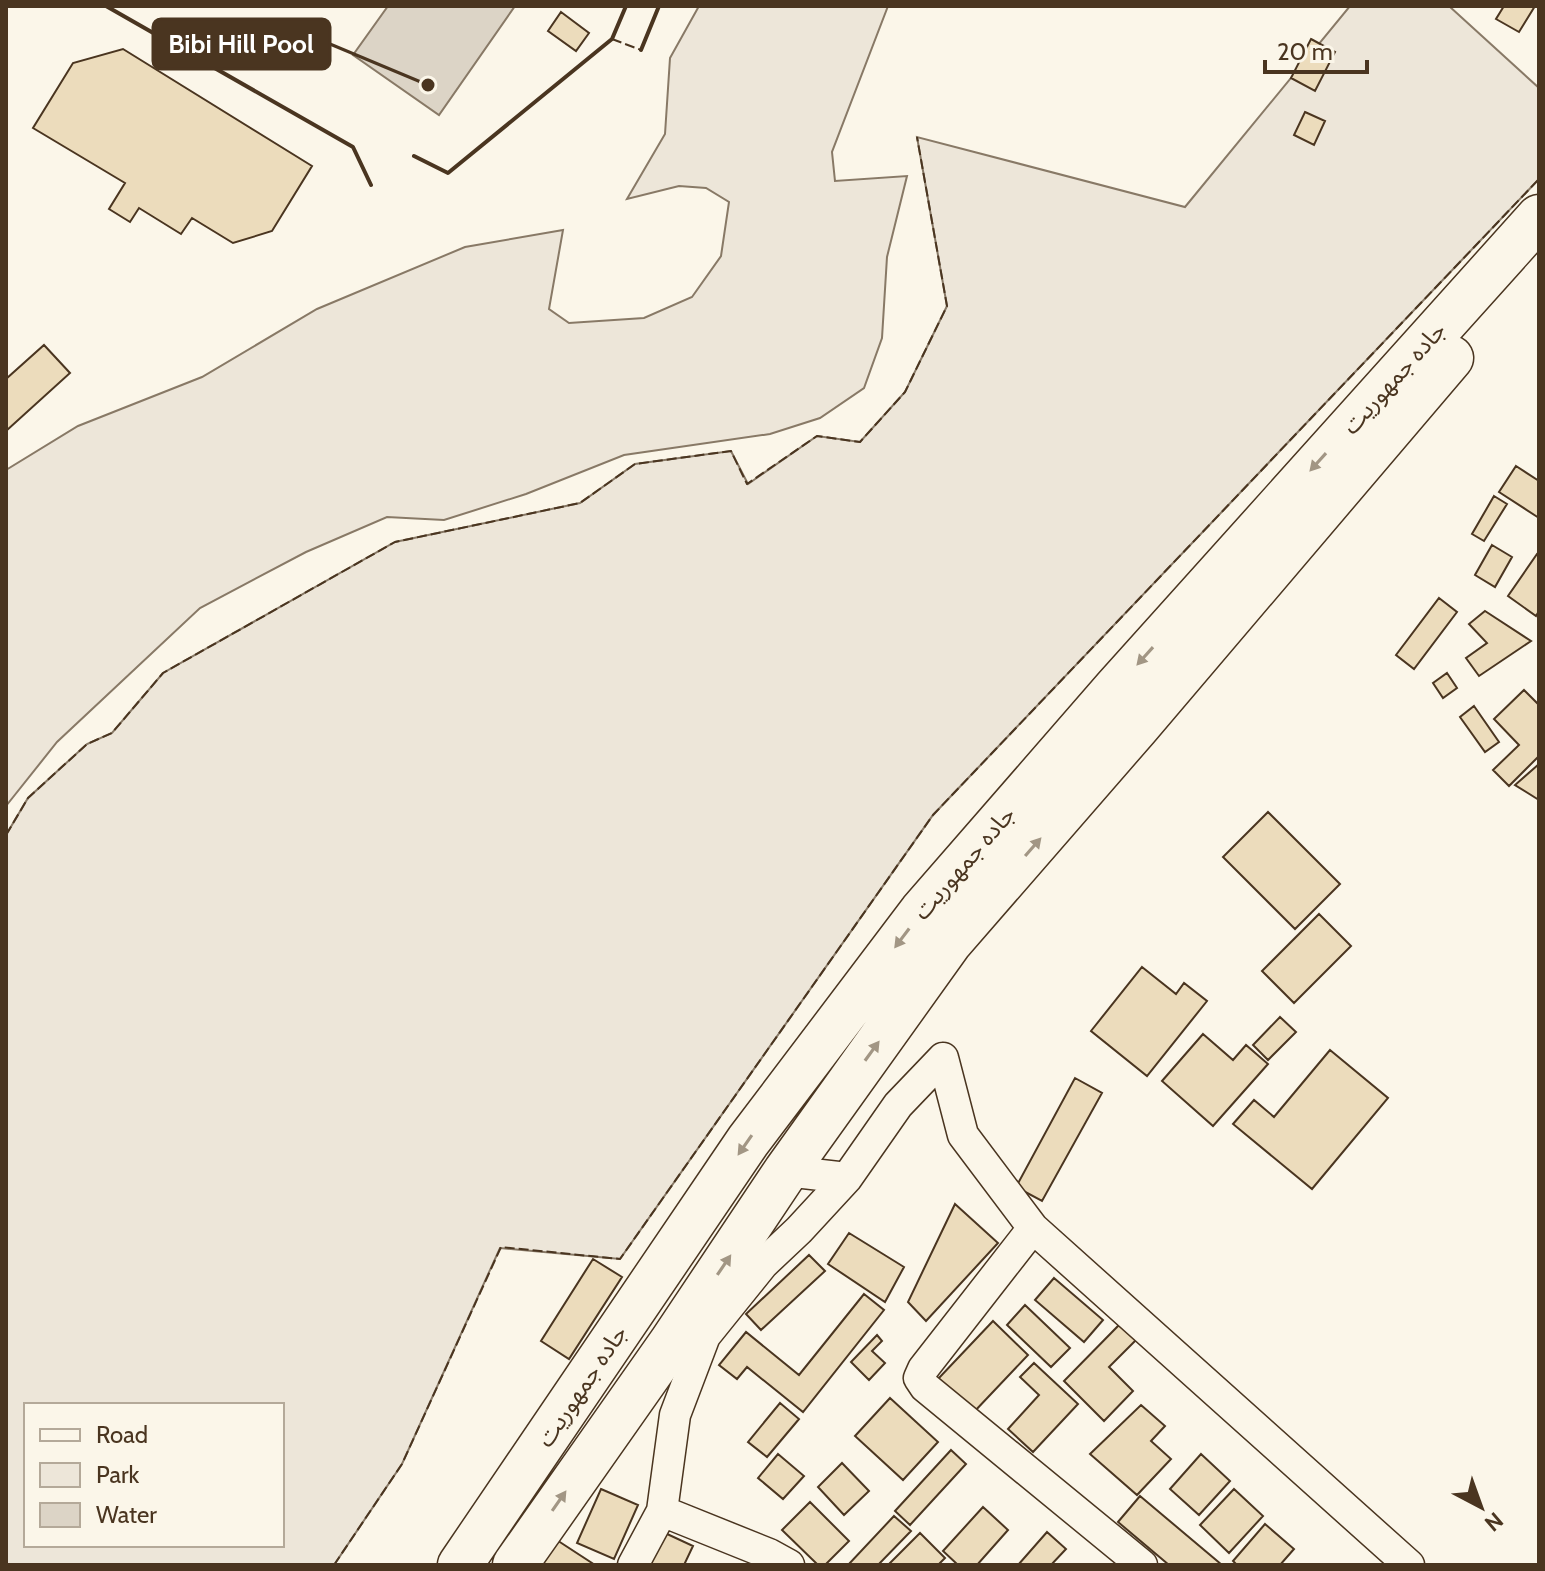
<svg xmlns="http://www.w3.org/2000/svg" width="1545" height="1571" viewBox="0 0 1545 1571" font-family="Cabin,'Noto Sans Arabic',sans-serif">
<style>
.green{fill:#ede6d9;stroke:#887966;stroke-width:2;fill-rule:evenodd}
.water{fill:#dcd4c6;stroke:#887966;stroke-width:2}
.building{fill:#ecdcbc;stroke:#4a3520;stroke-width:2}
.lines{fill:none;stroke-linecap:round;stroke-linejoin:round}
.minor-casing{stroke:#4a3520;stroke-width:33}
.secondary-casing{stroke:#4a3520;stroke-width:47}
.minor{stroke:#fbf6e9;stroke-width:30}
.secondary{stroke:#fbf6e9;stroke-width:44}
.fence{stroke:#4a3520;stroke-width:2;stroke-dasharray:10 4;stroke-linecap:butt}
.wall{stroke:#4a3520;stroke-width:4}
.oneway{fill:#a29684}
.labels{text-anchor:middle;stroke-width:6;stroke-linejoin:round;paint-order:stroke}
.street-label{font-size:24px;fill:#4a3520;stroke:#fbf6e9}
.leader{fill:none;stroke:#4a3520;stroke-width:3}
.callout-dot{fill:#4a3520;stroke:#fbf6e9;stroke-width:3}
.callout{fill:#4a3520;stroke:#4a3520;stroke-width:3}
.callout-label{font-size:26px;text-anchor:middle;font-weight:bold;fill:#fff}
</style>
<rect width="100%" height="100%" fill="#fbf6e9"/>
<path class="green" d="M699,6H888L832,152L835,181L907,176L887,257L882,338L864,388L820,418L770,434L624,455L526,494L444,520L387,517L306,552L200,608L57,742L6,806V470L78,426L202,377L317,309L465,247L563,230L549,309L569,323L644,318L692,297L721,256L729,202L706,188L679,186L627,199L665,134L670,58Z
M1350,6H1449L1539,88V179L933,815L620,1259L500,1248L402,1464L334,1565H6V835L28,798L87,744L112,733L163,673L395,542L580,503L635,464L731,451L748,484L817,436L860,442L905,392L947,306L917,137L1185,207ZM26,1405H282V1545H26Z"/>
<path class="water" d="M388,6H515L439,115L353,55Z"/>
<path class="building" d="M1504,6H1535L1519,32L1496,19Z
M561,12L589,33L576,51L548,31Z
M1311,39L1335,52L1315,91L1291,78Z
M123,49L312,166L272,231L233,243L192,218L181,234L139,208L130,222L109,209L125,183L33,128L73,63Z
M1305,112L1325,121L1314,145L1294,135Z
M44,345L70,373L6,431V379Z
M1516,466L1539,481V518L1499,492Z
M1494,496L1507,504L1484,541L1472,534Z
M1492,545L1512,557L1495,587L1475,575Z
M1537,554L1539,555V611L1536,616L1508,596Z
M1439,598L1457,612L1414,669L1396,655Z
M1485,611L1531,641L1479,676L1466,658L1487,643L1469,624Z
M1447,673L1457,688L1443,698L1433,683Z
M1524,690L1539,705V756L1509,786L1493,770L1519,745L1494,719Z
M1474,706L1499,742L1485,752L1460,717Z
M1539,764V800L1515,785Z
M1268,812L1340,884L1295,929L1223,857Z
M1319,914L1351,946L1294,1003L1262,971Z
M1142,967L1176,994L1184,983L1207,1001L1147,1076L1091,1031Z
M1280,1017L1296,1032L1268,1060L1253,1045Z
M1203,1034L1233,1060L1246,1045L1268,1064L1213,1126L1162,1081Z
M1330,1050L1388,1098L1312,1189L1233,1124L1254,1100L1274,1117Z
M1075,1078L1102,1093L1042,1201L1016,1187Z
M955,1204L998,1243L926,1321L908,1302Z
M849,1233L904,1267L885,1302L828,1264Z
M809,1255L825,1271L761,1330L746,1314Z
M593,1259L622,1277L569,1359L541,1341Z
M1054,1278L1103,1320L1084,1342L1035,1300Z
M864,1294L884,1310L803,1412L747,1367L737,1379L719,1365L746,1332L799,1375Z
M1025,1305L1070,1348L1051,1367L1007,1325Z
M993,1321L1028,1355L973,1413L938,1379Z
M1119,1325L1136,1340L1109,1367L1133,1391L1104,1421L1064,1381Z
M877,1335L882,1341L872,1351L885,1363L869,1380L851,1362Z
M1034,1363L1078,1404L1033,1452L1008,1429L1039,1395L1020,1377Z
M890,1398L938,1442L903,1480L855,1436Z
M780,1403L799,1419L767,1457L748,1442Z
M1141,1405L1165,1426L1151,1441L1171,1459L1137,1495L1090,1454Z
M951,1450L966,1464L910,1525L895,1511Z
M778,1454L804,1476L783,1499L758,1478Z
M1201,1454L1230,1481L1199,1515L1170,1489Z
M842,1463L869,1491L844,1515L818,1487Z
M601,1489L638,1505L614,1559L577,1543Z
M1234,1489L1263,1516L1229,1553L1200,1525Z
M1140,1496L1222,1565H1169L1118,1522Z
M810,1502L849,1541L825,1565H818L782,1530Z
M983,1507L1008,1530L977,1565H958L943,1551Z
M894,1516L911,1531L878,1565H848Z
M1265,1524L1294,1549L1280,1565H1237L1233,1561Z
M1047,1532L1066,1549L1051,1565H1018Z
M546,1533L595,1565H525Z
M665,1533L693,1546L684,1565H650Z
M920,1533L945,1558L938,1565H888Z"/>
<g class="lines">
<g class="minor-casing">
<path id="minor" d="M943,1058L963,1135L1033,1228L1409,1565
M786,1171L847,1178
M1033,1228L923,1369L919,1378L925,1387L1142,1565
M662,1511L769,1554L789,1565
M633,1565L662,1511L675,1415L705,1336L763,1264L799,1230L847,1178L898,1105L943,1058"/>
</g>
<g class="secondary-casing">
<path id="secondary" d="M460,1565L748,1141L922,911L1116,688L1539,217
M515,1565L671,1343L786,1171L950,942L1137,727L1451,358"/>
</g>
<use href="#minor" class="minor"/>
<use href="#secondary" class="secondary"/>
<path class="fence" d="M612,39L641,50
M6,835L28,798L87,744L112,733L163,673L395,542L580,503L635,464L731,451L747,484L817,436L860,442L905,392L947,306L917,137
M334,1565L402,1464L501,1247L620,1259L933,815L1539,179"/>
<path class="wall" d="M106,6L353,147L371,185
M641,50L659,6
M414,156L448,173L612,39L626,6"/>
</g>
<defs><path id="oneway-solid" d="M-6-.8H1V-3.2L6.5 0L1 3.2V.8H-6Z" transform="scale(2)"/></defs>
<g class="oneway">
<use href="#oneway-solid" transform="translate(1318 462) rotate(132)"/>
<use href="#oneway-solid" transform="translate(1145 656) rotate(132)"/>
<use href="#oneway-solid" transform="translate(1033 847) rotate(-49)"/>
<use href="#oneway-solid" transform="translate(902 938) rotate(127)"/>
<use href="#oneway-solid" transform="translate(872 1051) rotate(-54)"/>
<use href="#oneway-solid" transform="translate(745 1145) rotate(125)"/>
<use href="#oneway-solid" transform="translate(724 1265) rotate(-56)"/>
<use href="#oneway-solid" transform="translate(559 1501) rotate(-55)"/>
</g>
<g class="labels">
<g class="street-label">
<text transform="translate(1394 378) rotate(-48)" y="8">جاده جمهوریت</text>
<text transform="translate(964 863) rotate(-49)" y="8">جاده جمهوریت</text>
<text transform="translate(582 1386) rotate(-56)" y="8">جاده جمهوریت</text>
</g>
</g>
<path class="leader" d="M428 85L330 44"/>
<circle class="callout-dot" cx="428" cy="85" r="8"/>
<rect class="callout" x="153" y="19" width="177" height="50" rx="8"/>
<g class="callout-label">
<text x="241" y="53">Bibi Hill Pool</text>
</g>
<rect width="1545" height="1571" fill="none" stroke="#4a3520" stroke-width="16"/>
<rect x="24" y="1403" width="260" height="144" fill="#fbf6e9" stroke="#b4a999" stroke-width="2"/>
<rect x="40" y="1429" width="40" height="12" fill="#fbf6e9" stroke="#b4a999" stroke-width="2"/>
<text x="96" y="1443" font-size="24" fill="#4a3520">Road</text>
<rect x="40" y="1463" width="40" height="24" fill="#ede6d9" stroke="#b4a999" stroke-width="2"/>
<text x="96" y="1483" font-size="24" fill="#4a3520">Park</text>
<rect x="40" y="1503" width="40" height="24" fill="#dcd4c6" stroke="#b4a999" stroke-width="2"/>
<text x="96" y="1523" font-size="24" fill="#4a3520">Water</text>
<g transform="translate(1481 1507) rotate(139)" stroke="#fbf6e9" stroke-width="6" paint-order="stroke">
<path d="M0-6L14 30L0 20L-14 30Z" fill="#4a3520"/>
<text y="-12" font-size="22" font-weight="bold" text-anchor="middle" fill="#4a3520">N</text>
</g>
<path d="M1265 60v12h102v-12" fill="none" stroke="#4a3520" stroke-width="4"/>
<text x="1277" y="60" font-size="24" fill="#4a3520" stroke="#fbf6e9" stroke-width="6" paint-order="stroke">20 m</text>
</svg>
